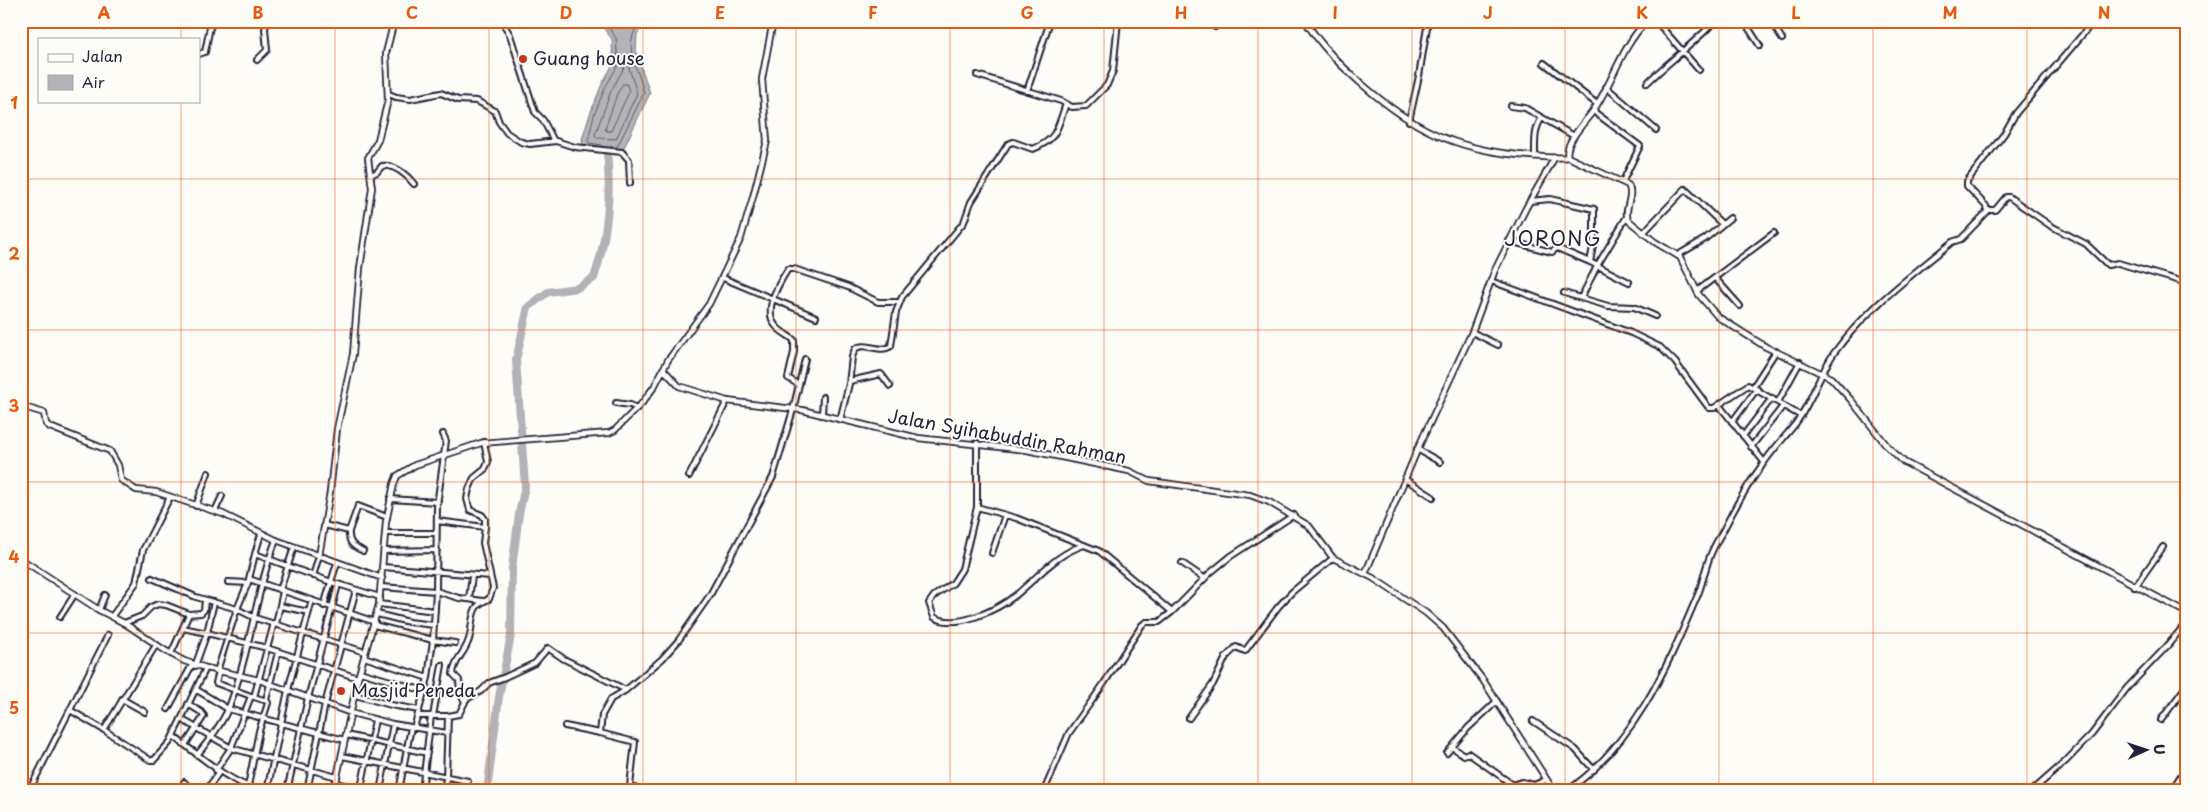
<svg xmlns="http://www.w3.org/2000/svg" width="2208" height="812" viewBox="0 0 2208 812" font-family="'Playpen Sans',sans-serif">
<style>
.water{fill:#b2b2b7;stroke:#787885}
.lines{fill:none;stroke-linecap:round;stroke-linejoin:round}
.shore{stroke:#5c5c6d;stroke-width:1}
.river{stroke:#b2b2b7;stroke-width:8}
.minor-casing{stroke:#22223b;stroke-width:8}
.tertiary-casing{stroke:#22223b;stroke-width:8}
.minor{stroke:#fdfcf7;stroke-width:4}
.tertiary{stroke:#fdfcf7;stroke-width:4.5}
.grid{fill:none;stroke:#e8590c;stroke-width:1;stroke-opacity:0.55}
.poi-dot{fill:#c8321e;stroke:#fdfcf7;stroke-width:2}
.labels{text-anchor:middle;stroke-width:4;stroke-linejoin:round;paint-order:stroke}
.poi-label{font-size:18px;fill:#22223b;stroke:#fdfcf7;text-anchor:start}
.street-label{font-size:18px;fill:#22223b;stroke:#fdfcf7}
.quarter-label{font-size:20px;letter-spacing:1px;fill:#22223b;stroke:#fdfcf7}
.neatline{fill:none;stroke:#e8590c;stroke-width:2}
.grid-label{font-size:16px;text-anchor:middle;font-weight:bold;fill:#e8590c}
</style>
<rect width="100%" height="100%" fill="#fdfcf7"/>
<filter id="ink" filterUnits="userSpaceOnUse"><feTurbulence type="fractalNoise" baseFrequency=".02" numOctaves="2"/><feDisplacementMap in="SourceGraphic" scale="10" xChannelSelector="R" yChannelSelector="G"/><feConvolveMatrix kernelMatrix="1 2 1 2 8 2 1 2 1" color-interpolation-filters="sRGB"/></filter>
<g filter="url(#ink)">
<path class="water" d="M598,21H647L637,34L636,52L650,93L622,152L583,147L582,139L590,114L601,86L613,64L612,39Z"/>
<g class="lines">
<path class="shore" d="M604,21L616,38L618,65L605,88L594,115L588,141L589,143L617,147L644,93C638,65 620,47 641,21
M628,65L637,93L616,139L597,138L595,135L611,91L625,66Z
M623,84H627L629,92L611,131H607L605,129L617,94Z"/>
<path class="river" d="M487,791L499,697L511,635L512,568L519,514L525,486L516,360L528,307L548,292L577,288L594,278C608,236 612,188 606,144"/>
<g class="minor-casing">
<path id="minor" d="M502,21L510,35L535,112L543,120L554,141
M1656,21L1699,70
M1744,21L1760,46
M1771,21L1782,39
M1215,27L1220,21
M199,54L205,52L210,27L216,21
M257,60L267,50L265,29L267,21
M1544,63L1597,104
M977,75L1061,101L1072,107L1086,106L1107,85L1113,71L1118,21
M1647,83C1669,61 1694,44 1715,21
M1606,87L1656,130
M1027,91L1050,21
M389,94L396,97L410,99L441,93L458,100L477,101L495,111L499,122L507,133L521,142L530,144L556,141L575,147L622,152L629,160L630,183
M1511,106L1525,108L1574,136
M1593,111L1640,146L1623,181
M1409,121L1419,76L1428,21
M1535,156C1535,143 1534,128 1542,118
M371,175L377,172L382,166C394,164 407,175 414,184
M1530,201L1550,199L1594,209V241L1590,262
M1988,210H1995L2006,197H2009L2051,226L2086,244L2108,265L2118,263L2187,283
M1643,233L1685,189L1722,224
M1509,241L1552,252L1557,248L1590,262L1629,282
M1678,255L1705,239L1730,218
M723,278L816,317
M1715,278L1740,306
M1491,281L1631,333L1660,347L1675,362L1709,408H1714L1748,385L1801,416
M1697,291L1774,233
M1564,293L1608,306L1634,307L1655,316
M1581,298L1597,266L1626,218
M1472,332L1498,345
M850,381L881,374L890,386
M799,385L788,378L794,352V340C788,335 780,332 775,325C763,309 779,283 788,269H794L848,287L878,302H900
M1753,387L1776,351
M1778,402L1800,362
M616,403L630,405L637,408
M1719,405L1764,462
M822,415L823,397
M840,420L849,384L852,357L855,349C865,341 880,354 891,346L896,312L902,297L964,222L971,202L1008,144L1013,142L1033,149C1058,139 1057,128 1066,104
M1732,422L1757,389
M443,434L446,441L437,505L436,591L459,598L483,601
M1743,436L1772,398
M484,442L488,462L485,469L474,478L469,489L467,499L470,510L482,515L485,519V527
M977,443V507L962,569L953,583L934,596L929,603L934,617C956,630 997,610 1016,595C1038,577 1056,554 1084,545L1099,551L1172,612L1210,573L1231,556L1294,515
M1751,447L1783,406
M1417,449L1440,462
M689,476L727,401
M1405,479L1433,497
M390,499L438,502
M196,506L208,473
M977,507L1016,518L1084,545
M215,511L222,496
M437,521L485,527L483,543L493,588L489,599C484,601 479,603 476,608C470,618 473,631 468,642C464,654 454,660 453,674L459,680L460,693L465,702L459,714L448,716
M324,525L349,531L358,506L387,517
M349,531C348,543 353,546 363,551
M385,533H436
M261,534L255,554L331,582L337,563
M384,551L437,550
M992,553L1005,515
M1182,563L1204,578
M383,567L490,576
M313,576L319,556
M152,578L196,597L237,609L248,583L255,554
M249,579L375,622
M228,582L248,583
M2135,587L2163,547
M280,590L294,547
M469,599L472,576
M379,604L435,611
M280,606L309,612
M324,606L331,582L380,597
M99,610L105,595
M377,614L409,622L434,625
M112,616L136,583L143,550L170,497
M60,617L75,594
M124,623L142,616L151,607L158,604L166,605L189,614L201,613L204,610L205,600
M276,624L283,591
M374,625L433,640L436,591L381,587
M183,628L207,633L214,602
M171,654L189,614
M364,657L428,678
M195,666L207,633L267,648L358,678
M217,671L237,609L255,618L365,652
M219,671L216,683L251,696
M360,672L425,691
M197,690L228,709L345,740
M355,695L391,705L419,710
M122,699L145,712
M266,700L278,652
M465,700L481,691L489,683L505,677L535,663L548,648L564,659L626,690
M168,709L192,665
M70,710L108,635
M351,713L393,724L447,733
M418,716H448L446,778L444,791
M433,716L442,665
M1189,718L1213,684L1226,657L1236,647L1245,651L1278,607L1292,592L1333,558
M181,719L231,748L337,777
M2161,720L2187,685
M1533,721L1575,749L1594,770
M565,726L600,733
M414,728L428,678L433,640L455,643
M104,730L150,760H154L170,742L206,668
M346,735L427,753
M173,736C202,757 226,781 261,791
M185,745L204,716L201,712L188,704
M1452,747L1464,755L1468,753L1513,785L1522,782L1534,785L1546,780
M1447,753L1468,728L1497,701
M197,755C209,740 222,724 229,707C250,653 255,594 276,540
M342,756L468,781
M216,770L231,748L251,696L254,697L274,623
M184,782L193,791
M335,783L376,791
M248,786L259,731L268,703L267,701L254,697
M361,788L375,720
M29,791L70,710L104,730L156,645
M206,791L219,772
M267,791L288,690L312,600
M287,791L308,698L338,585
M307,791L325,704L356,590
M380,791L393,724
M399,791L411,727
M422,791L431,716
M619,791L630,787
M641,791L630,786L635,742L600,733L602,715L611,699L626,690L662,659L678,641L710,595L773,477L793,410L805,359
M1044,791L1069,733L1103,685L1142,625L1146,622H1159L1172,612
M1567,791C1633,745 1666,670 1696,599C1702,587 1704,572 1709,559C1712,549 1718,539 1724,529C1735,507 1748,484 1763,464C1773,449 1785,437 1796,423C1812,401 1819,375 1834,353C1866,309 1911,276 1952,242L1961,239L1987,212L1986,206L1967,186V181L2004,134L2016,113L2094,21
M2032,791L2066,761L2092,734L2127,688L2168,645L2187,622
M2171,791L2187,766"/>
</g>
<g class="tertiary-casing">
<path id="tertiary" d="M1305,21C1323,48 1339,64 1363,85C1412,128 1454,149 1519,155C1535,156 1552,159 1568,157
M1647,21C1622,45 1613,82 1593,111C1586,121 1563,144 1568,157L1628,185C1635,196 1623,208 1628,220L1655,242L1680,257L1699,295L1718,317L1766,347L1831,378L1851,400L1888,447L1904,462L2187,613
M663,369L679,386L727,401L802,410L918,438L1027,450L1129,471L1149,481L1250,495L1269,502L1309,526L1333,558L1373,578L1426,613L1443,628L1483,680L1554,791
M21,406L44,413L46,424L50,427L110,451L118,465L121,480L136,490L156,492L223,514L276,540L382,578
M319,556L330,492L337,429L353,354L360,268L372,188L368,158L378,140L388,100L386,53L394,21
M21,559L99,610L124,623L166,651L184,661L206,668L259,680L351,713
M1365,574L1419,446L1472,332L1495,270L1526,208L1555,157
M334,791L358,678L379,604L386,522L394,484L397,476L415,465L481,443L609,433L615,430L642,403L654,387L668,360L709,304L741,238L753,197L767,141L762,79L773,21"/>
</g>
<use href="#minor" class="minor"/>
<use href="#tertiary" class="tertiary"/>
</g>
</g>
<path class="grid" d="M181,21V39M335,21V791M489,21V791M643,21V791M796,21V791M950,21V791M1104,21V791M1258,21V791M1412,21V791M1565,21V791M1719,21V791M1873,21V791M2027,21V791M181,101V791M21,179H2187M21,330H2187M21,482H2187M21,633H2187"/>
<g class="poi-dot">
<circle cx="523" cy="59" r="5"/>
<circle cx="341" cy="691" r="5"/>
</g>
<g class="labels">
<g class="poi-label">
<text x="533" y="65">Guang house</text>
<text x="351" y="697">Masjid Peneda</text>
</g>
<g class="street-label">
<text transform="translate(1007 437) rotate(10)" y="6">Jalan Syihabuddin Rahman</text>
</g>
<g class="quarter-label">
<text x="1553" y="246">JORONG</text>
</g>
</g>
<rect width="2208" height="812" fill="none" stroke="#fdfcf7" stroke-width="55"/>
<rect x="38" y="38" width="162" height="65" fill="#fdfcf7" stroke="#a5a5ac"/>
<rect x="48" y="54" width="25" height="8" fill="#fdfcf7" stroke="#a5a5ac"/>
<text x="82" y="62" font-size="15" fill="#22223b">Jalan</text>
<rect x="48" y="75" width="25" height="15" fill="#b2b2b7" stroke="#a5a5ac"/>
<text x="82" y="88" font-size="15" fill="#22223b">Air</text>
<g transform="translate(2146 750) rotate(87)" stroke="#fdfcf7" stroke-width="4" paint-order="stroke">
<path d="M0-4L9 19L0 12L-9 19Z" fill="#22223b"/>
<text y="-8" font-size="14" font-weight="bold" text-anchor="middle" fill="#22223b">U</text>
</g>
<rect x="28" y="28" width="2152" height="756" class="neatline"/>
<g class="grid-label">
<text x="104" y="19">A</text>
<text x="258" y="19">B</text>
<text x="412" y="19">C</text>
<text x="566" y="19">D</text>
<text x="720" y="19">E</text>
<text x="873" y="19">F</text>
<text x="1027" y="19">G</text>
<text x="1181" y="19">H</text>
<text x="1335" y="19">I</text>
<text x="1488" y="19">J</text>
<text x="1642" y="19">K</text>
<text x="1796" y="19">L</text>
<text x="1950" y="19">M</text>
<text x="2104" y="19">N</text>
<text x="14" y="109">1</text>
<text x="14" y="260">2</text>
<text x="14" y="412">3</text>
<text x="14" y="563">4</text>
<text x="14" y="714">5</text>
</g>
</svg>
